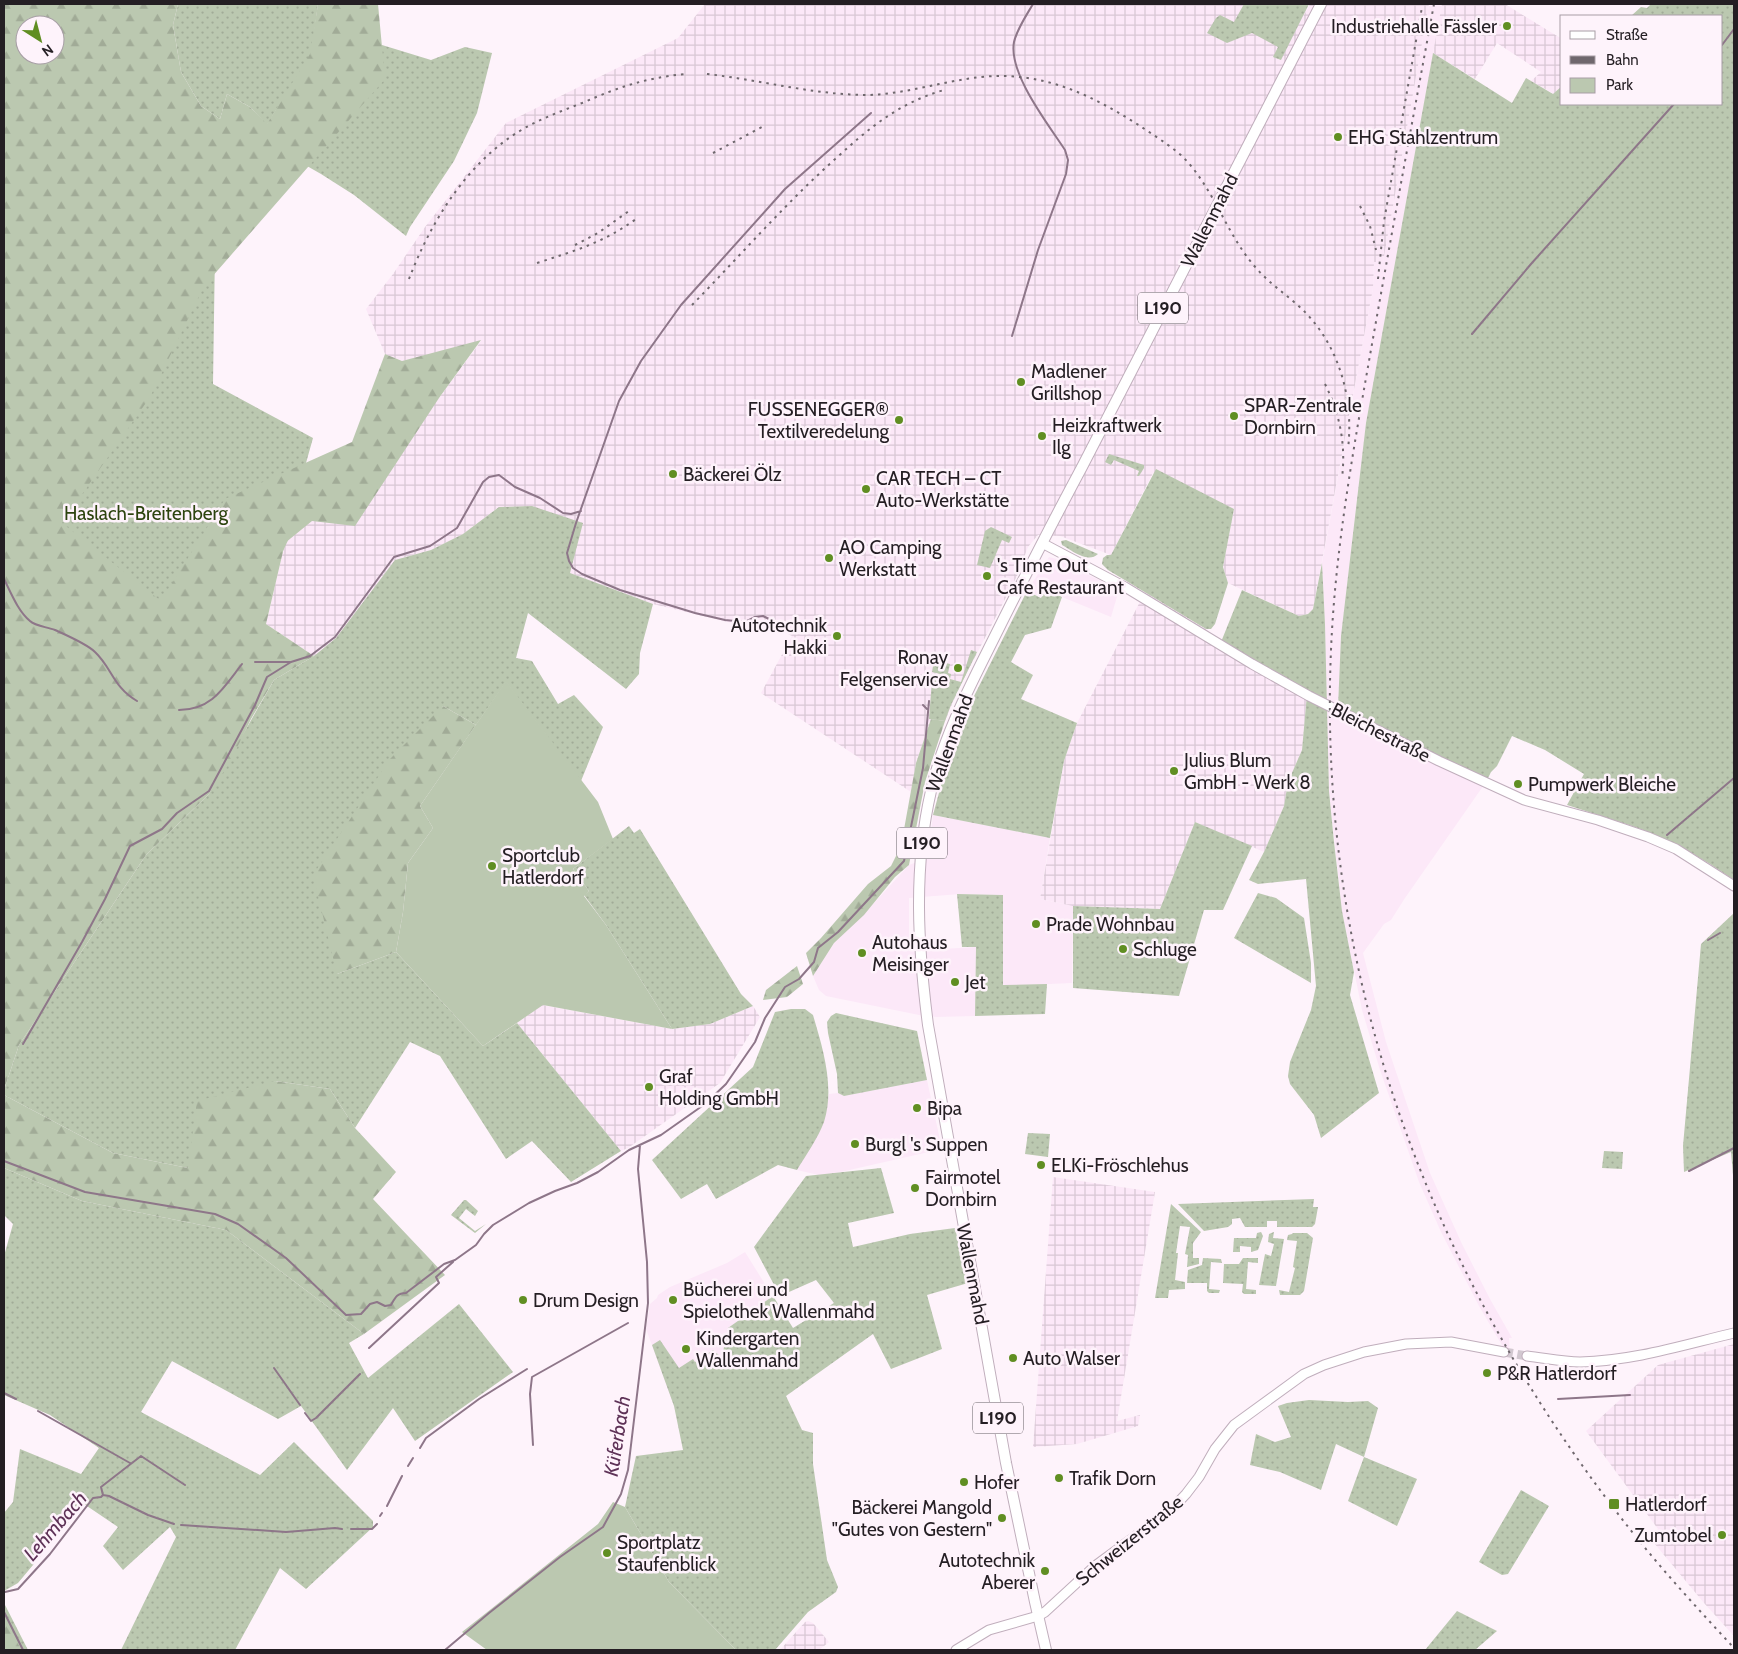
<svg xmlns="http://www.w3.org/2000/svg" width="1738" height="1654" viewBox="0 0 1738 1654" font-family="Cabin,sans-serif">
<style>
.built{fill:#fce8f8}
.industrial{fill:url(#industrial-grid)}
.green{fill:url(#green-dots)}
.forest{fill:url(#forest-firs);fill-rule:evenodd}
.pitch{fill:#bbc8b0}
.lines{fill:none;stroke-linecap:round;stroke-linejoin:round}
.stream{stroke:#8e7689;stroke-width:2}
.tertiary-tunnel{stroke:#d2c8d0;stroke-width:9;stroke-dasharray:9 4.5;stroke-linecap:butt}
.tertiary-casing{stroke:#c0aebc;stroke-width:11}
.secondary-casing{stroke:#c0aebc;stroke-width:11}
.primary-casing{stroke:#c0aebc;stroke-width:12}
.tertiary{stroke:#fff;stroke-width:9}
.secondary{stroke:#fff;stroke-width:9}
.primary{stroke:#fff;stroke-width:10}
.rail{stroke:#6f676d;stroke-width:2;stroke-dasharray:2.5 5;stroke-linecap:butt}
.poi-dot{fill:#608e22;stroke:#fef3fb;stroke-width:2}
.labels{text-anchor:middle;stroke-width:5;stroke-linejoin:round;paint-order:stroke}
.shield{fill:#fef3fb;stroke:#655e64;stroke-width:1}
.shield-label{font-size:18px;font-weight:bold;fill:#241e23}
.poi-label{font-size:19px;fill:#241e23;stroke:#fef3fb;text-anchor:start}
.street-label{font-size:19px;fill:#241e23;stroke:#fef3fb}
.park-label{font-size:19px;fill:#2d440f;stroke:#fef3fb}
.water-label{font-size:20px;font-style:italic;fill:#5e3257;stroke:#fef3fb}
</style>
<defs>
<pattern id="industrial-grid" width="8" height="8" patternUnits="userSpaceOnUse" patternTransform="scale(1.25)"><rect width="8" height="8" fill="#fce8f8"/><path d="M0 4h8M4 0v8" fill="none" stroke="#d8c7d4"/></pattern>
<pattern id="green-dots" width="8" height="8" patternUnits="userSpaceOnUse" patternTransform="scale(1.25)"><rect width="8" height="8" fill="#bbc8b0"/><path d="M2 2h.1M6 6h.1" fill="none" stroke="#a1ab97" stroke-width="1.8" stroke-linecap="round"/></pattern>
<pattern id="forest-firs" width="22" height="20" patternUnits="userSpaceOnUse" patternTransform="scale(1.25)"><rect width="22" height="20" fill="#bbc8b0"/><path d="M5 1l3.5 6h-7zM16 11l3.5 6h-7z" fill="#a1ab97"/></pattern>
</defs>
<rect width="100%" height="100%" fill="#fef3fb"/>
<path class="built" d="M1429,4H1442L1366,423L1341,636L1338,707L1486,782L1405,898L1391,920L1384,924L1363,953L1386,1042L1430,1173L1462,1244L1490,1299L1512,1338H1509L1510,1359L1479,1306L1441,1232L1419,1182L1380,1070L1362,1010L1342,911L1329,791L1325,624L1322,563L1373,288L1374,262H1383Z
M1049,557L1057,559L1119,590L1111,617L1062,597L1047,587L1042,598L1027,591Z
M933,815L1050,838L1040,899L1073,906L1072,983L1003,986V895L960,894L909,898V951L976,947L975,1016L936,1017L919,1015L826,996L819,990L813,976L834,943L864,914L909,865L928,858Z
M927,1080L942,1149L823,1176L797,1170L823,1123L829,1094L838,1093L844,1096Z
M745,1252L793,1329L674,1406L646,1329L650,1304L657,1298L658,1295L670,1287L727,1263Z"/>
<path class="industrial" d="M705,4H1309L1298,26L1310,4H1429L1383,262H1374L1373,288L1313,609L1308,614L1299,616L1228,583L1223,567L1234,509L1153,473L1111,555L1060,536L1038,535L1028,547L1017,576L959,688L945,721L931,719L916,763L911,792L761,693L792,636L770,625L756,621L740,625L653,604L570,573L499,507L463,534L431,550L395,560L336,638L314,656L266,624L285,543L311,521L439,398L481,341L402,361L385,354L366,309L393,274L425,227L506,123L678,38Z
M1442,4H1505L1562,39V86L1554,94L1531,81L1541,72L1497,43L1475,79L1433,53Z
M1145,592L1206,629L1221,642L1307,694L1302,750L1288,782L1284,806L1264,852L1195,822L1160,909L1073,906L1040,899L1064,761L1077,723Z
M542,1005L672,1029L710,1024L753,1006L760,1017L720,1083L628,1148L621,1151L517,1023Z
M1053,1177L1155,1192L1117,1421L1140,1415L1138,1426L1077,1444L1033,1447Z
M1734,1344V1636L1704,1603L1649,1537L1658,1529L1586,1431L1658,1365Z
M808,1621L813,1623L829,1642L819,1650H780L805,1622Z"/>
<path class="green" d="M178,4H318L314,34L320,26L431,60L465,47L492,53L477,113L454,161L410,227L406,236L354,195L321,174L307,166L216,184L213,384L313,438L306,463L298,519L283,551L272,585L88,910L4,74L270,142L276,110L267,125L250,107L227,94L220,119L201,106L181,72L173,25Z
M1244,4H1309L1281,60L1273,57L1278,47L1252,33L1227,43L1207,33L1216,18L1220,15L1234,22Z
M1651,4H1734V880C1712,865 1690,851 1665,839C1634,825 1600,816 1567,805L1584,774L1545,750L1512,736L1497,766L1491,772L1486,782L1338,707L1341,636L1366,423L1433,53L1512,103L1526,78L1553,94L1562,86V104H1722V16H1631L1641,7L1647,8Z
M1109,454L1144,465V468L1139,476H1137L1139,471L1114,460L1111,465L1105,462Z
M1156,469L1234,509L1223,567L1228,583L1215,624L1211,629H1206L1108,570L1102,564L1103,558L1107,555H1111Z
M532,506L583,523L570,573L653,604L640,653L639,674L626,689L528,613L516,658L532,661L558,704L574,695L603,727L581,781L506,682L476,725L443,706L337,974L396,952L483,1046L517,1023L621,1151L571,1182L532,1141L506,1159L440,1056L410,1042L355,1128L330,1089L275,1081L188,1168L113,1153L4,1095V1090L19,1045L146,855L209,794L274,680L314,656L336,638L395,560L431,550L463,534L499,507Z
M991,527L1012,537L1009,543L1002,540L990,568L977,565L985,531Z
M1066,540L1098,554C1088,564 1071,550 1062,545L1061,541Z
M1322,563L1325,624L1329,791L1334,842L1342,911L1354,972L1350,995L1379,1093L1321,1138L1314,1115L1290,1084L1288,1076L1290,1062L1311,1010L1316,986L1306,879L1258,884L1249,880L1264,852L1284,806L1288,782L1302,750L1307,694L1221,642L1242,590L1299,616L1308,614L1313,609Z
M1047,587L1062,597L1051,628L1025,635L1011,662L1033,675L1021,699L1077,723L1064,761L1050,838L933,815L950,752L968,708L1027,591L1041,598Z
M971,650L977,652L951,705L945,721L929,719L932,680L946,682L948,676L932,672L934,660L950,664L948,673L951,674L950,679L961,682Z
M1195,822L1252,846L1223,910H1204L1179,996L1073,988V906L1160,909Z
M629,826L634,833L640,829L741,994L753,1006L710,1024L672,1029L606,925L584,895L589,891L573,869Z
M1258,893L1276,898L1304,918L1311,963V983L1234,938Z
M957,894L1003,895V985L1047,984L1045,1014L975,1016L976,947H962Z
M1734,913V1187L1731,1152L1684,1172L1683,1146L1701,944Z
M791,1009H805L813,1015C823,1049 835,1087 824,1122C818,1138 806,1155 797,1170L778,1165L716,1199L707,1184L681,1199L652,1160L753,1067L775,1012Z
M836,1013L917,1031L927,1080L844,1096L838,1093L837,1074L828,1033L827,1022L831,1016Z
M1028,1133L1050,1134L1048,1157L1025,1154Z
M1604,1151L1623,1152L1622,1169L1602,1168Z
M4,1168L82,1201L226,1230L364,1334L349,1343L368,1378L459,1304L513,1372L415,1441L393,1408L347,1470L301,1406L278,1419L172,1361L141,1412L260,1475L294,1442L373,1521V1527L306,1589L280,1568L235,1650H121L176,1537L170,1527L123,1570L103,1546L118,1527L84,1504L18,1583L4,1591V1513L13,1502L20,1449L81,1474L99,1448L50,1415L4,1395V1256L13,1224L4,1215Z
M881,1168L894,1213L848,1223L853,1247L910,1234L955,1228L968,1283L927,1295L942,1349L891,1369L873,1334L786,1396L802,1430L813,1433V1464L827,1560L838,1587L836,1592L808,1612L775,1650H736L669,1582L625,1507L636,1456L683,1450L674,1406L652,1345L660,1340L679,1368L693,1359L695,1362L713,1350L734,1368L737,1366L723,1352L728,1328L773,1296L793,1328L834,1303L816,1280L780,1296L754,1247L806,1176Z
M1314,1199L1313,1207H1318L1315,1224L1312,1227H1277V1221H1267V1227H1245L1240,1218L1232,1219V1224L1228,1227L1204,1231L1178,1204Z
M464,1200H466L478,1211L475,1216L466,1209L459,1218L475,1231L486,1224L475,1233L451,1215Z
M1171,1204L1201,1232L1193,1243V1258H1199V1264L1187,1267L1188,1255L1185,1254L1190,1227L1180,1226L1176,1253H1178L1175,1280L1185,1282V1289L1169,1290L1168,1298H1155Z
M1261,1232L1263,1236L1258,1250L1251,1252V1247L1240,1246V1252H1233L1234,1238H1256L1257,1233Z
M1274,1232L1273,1238L1284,1239L1276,1286L1259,1285L1265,1254L1271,1256L1274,1244L1268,1242L1269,1234Z
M1293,1233H1307L1313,1238L1304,1291L1300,1295H1280L1279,1290L1289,1292L1295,1268L1293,1267L1297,1241L1287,1240L1288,1235L1292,1234Z
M1203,1258L1221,1259L1222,1263L1211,1262L1209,1289L1220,1290L1219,1293H1209L1207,1291V1283H1187L1188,1270L1202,1265Z
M1243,1258H1258V1263L1248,1262L1246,1289L1256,1290V1294H1244L1242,1292L1243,1284L1223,1283L1224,1264H1239Z
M1309,1400L1348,1402L1368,1401L1378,1408L1364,1457L1417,1479L1397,1526L1348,1501L1364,1457L1336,1444L1321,1490L1280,1472L1250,1465L1256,1434L1275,1442L1291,1437L1278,1406L1287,1403Z
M1521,1490L1549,1506L1508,1574L1502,1575L1479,1562Z
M4,1603L28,1650H4Z
M1457,1611L1497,1631L1475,1650H1425Z"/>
<path class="forest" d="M4,4H178L173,25L181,72L201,106L220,119L227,94L250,107L267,124L310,54L318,4H378L385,79L204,286L150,397L62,523L161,601L225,499L352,442L385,354L402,361L481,340L439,398L355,526L312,521L285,543L266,624L314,656L274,680L251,719L230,762L209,794L146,855L19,1045L4,1090ZM25,25H55V55H25Z
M443,706L476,725L420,806L433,828L408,863L403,912L396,952L337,974L313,875L390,759Z
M931,719L945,721L925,782L909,865L895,877L864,915L834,943L813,976L806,953L821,938L868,884L891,866L901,846L916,763Z
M797,966L803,984L787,997L763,1000L766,990Z
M275,1081L330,1089L355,1128L396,1172L373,1199L445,1275L364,1334L226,1230L82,1201L4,1168V1095L113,1153L188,1168L197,1101Z
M4,1614L21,1650H4Z"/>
<path class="pitch" d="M506,681L598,802L613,839L573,869L589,891L584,896L606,925L672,1029L543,1005L483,1046L396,952L403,912L408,863L433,828L420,806Z
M613,1502L625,1507L669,1582L736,1650H487L462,1632L598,1524Z"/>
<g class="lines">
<path class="stream" d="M1722,45L1734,29
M1472,334L1531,264L1674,104
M1012,336L1038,250L1066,174L1068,160L1065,150C1048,124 1008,73 1014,42C1017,29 1026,16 1033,4
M4,579C11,593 18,611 30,621C35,626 47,627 55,630C66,635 87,644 95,652C112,668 113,687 137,701
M789,629L763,616L755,617L745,622L725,620L695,613L620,590L582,574L573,568L569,561L567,553L576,523L619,401L641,361L681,305L785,189L871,113
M255,662H290
M923,705L927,709
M179,710C212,710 224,687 242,664
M1667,835L1734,778
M1708,940L1720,933
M23,1044L82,942L105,899L130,846L162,829L177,813L209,791L255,705L267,677L291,662L310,656L335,637L394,557L430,546L457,528L483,482L489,477L499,475L515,487L540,498L563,513L571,514L581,511
M4,1161L85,1192L215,1214L238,1224L286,1258L346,1315L361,1314L370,1304L377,1302L385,1306L391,1305C395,1298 397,1293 406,1293L444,1264L455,1260L476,1245L484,1234L493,1225L529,1203L555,1191L577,1183L598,1172L629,1150L661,1135L705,1104L726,1084L755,1042L765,1018L785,987L799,979L814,962L818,948L838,932L904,861L923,768L929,701
M1689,1171L1734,1148
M369,1348L439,1283L436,1277L453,1262
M274,1368L300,1405
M4,1393L16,1399
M1558,1399L1630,1395
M38,1411L130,1463
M305,1413L311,1421L316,1418L360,1374
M533,1445L530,1394L532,1377L628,1323
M420,1448L426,1438L479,1399L527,1369
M408,1466L413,1458
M103,1495L101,1487L141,1456L185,1485
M103,1495L109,1496L148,1515L174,1524
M387,1506L402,1476
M380,1516L382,1513
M181,1525L286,1532L335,1528L342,1529
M351,1529H372L377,1524
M5,1592L18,1589L50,1554L93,1498L101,1497L103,1495
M4,1612L23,1650
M445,1650L489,1613L560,1557L603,1527L621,1494L628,1470L648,1303L647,1262L638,1169L640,1145"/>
<path class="tertiary-tunnel" d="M1504,1352L1527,1356"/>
<g class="tertiary-casing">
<path id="tertiary" d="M1527,1356C1545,1358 1563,1362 1580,1362C1633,1361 1683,1345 1734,1333
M956,1650L989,1630L1038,1616L1045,1612L1095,1566L1171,1510L1186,1494L1199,1477L1215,1449L1234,1425L1304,1374L1324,1365L1364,1352L1406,1344L1451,1342L1504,1352"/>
</g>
<g class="secondary-casing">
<path id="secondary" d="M1042,543L1125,587L1252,664L1309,696L1439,761L1524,800L1598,820L1648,837L1676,849L1734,886"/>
</g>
<g class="primary-casing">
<path id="primary" d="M1046,1650L1035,1602L1006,1463L928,1025C918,947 913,869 931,791C943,737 970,686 995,636C1023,580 1052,523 1082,467C1163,313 1241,158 1321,4"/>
</g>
<use href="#tertiary" class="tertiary"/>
<use href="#secondary" class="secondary"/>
<use href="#primary" class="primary"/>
<path class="rail" d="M1434,4C1412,123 1390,242 1369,361C1352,457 1335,553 1331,650C1317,975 1430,1275 1629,1528C1662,1570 1698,1609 1734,1648
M707,74C761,80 814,95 868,95C906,94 943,81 981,77C1041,71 1088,93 1137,124C1152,134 1168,144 1182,156C1215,189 1226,235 1257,269C1270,284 1287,295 1302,309C1339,345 1354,398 1348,449
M713,153L762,127
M1360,206L1370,226L1376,250
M575,245L598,233L629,211
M537,263C574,251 603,243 636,219
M409,279C431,221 468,161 523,129C542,118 562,111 582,103C619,87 645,78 685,74
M1378,279L1384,221L1422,7
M692,305C739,257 783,206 833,161C868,129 898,103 944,90
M1325,384C1340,414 1346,445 1342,478"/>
</g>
<g class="poi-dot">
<circle cx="1507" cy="26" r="5"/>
<circle cx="1338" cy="137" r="5"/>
<circle cx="1021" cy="382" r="5"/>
<circle cx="1234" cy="416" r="5"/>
<circle cx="899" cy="420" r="5"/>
<circle cx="1042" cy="436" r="5"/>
<circle cx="673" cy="474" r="5"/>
<circle cx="866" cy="489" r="5"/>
<circle cx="829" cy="558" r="5"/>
<circle cx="987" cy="576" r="5"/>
<circle cx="837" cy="636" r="5"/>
<circle cx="958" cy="668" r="5"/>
<circle cx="1174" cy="771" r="5"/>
<circle cx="1518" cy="784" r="5"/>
<circle cx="492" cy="866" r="5"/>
<circle cx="1036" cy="924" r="5"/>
<circle cx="1123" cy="949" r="5"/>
<circle cx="862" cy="953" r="5"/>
<circle cx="955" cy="982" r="5"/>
<circle cx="649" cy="1087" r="5"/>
<circle cx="917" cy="1108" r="5"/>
<circle cx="855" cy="1144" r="5"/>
<circle cx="1041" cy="1165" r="5"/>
<circle cx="915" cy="1188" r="5"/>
<circle cx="523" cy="1300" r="5"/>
<circle cx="673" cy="1300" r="5"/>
<circle cx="686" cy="1349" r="5"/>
<circle cx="1013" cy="1358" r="5"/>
<circle cx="1487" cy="1373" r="5"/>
<circle cx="1059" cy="1478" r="5"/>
<circle cx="964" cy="1482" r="5"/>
<rect x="1608" y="1498" width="12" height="12" rx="2.5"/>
<circle cx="1002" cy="1518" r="5"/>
<circle cx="1722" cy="1535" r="5"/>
<circle cx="607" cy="1553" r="5"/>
<circle cx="1045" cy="1571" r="5"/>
</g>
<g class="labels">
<g class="shield">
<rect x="1138" y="292.5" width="50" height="31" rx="4"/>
<rect x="897" y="827.5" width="50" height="31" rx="4"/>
<rect x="973" y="1402.5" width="50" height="31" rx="4"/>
</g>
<g class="shield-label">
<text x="1163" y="314">L190</text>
<text x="922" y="849">L190</text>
<text x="998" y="1424">L190</text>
</g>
<g class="poi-label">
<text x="1497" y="33" text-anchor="end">Industriehalle Fässler</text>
<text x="1348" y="144">EHG Stahlzentrum</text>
<text x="1031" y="378">Madlener<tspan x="1031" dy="22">Grillshop</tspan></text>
<text x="1244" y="412">SPAR-Zentrale<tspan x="1244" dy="22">Dornbirn</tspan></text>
<text x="889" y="416" text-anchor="end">FUSSENEGGER®<tspan x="889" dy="22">Textilveredelung</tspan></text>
<text x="1052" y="432">Heizkraftwerk<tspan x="1052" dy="22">Ilg</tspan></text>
<text x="683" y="481">Bäckerei Ölz</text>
<text x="876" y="485">CAR TECH – CT<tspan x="876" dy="22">Auto-Werkstätte</tspan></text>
<text x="839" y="554">AO Camping<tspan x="839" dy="22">Werkstatt</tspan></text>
<text x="997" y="572">'s Time Out<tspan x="997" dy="22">Cafe Restaurant</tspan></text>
<text x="827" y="632" text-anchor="end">Autotechnik<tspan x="827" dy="22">Hakki</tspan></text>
<text x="948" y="664" text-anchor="end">Ronay<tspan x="948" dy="22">Felgenservice</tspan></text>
<text x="1184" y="767">Julius Blum<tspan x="1184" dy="22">GmbH - Werk 8</tspan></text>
<text x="1528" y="791">Pumpwerk Bleiche</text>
<text x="502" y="862">Sportclub<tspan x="502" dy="22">Hatlerdorf</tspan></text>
<text x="1046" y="931">Prade Wohnbau</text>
<text x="872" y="949">Autohaus<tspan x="872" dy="22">Meisinger</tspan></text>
<text x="1133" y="956">Schluge</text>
<text x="965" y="989">Jet</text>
<text x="659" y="1083">Graf<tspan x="659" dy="22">Holding GmbH</tspan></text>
<text x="927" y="1115">Bipa</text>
<text x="865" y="1151">Burgl 's Suppen</text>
<text x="1051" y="1172">ELKi-Fröschlehus</text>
<text x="925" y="1184">Fairmotel<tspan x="925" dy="22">Dornbirn</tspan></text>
<text x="683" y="1296">Bücherei und<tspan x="683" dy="22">Spielothek Wallenmahd</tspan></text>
<text x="533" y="1307">Drum Design</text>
<text x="696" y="1345">Kindergarten<tspan x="696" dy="22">Wallenmahd</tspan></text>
<text x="1023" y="1365">Auto Walser</text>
<text x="1497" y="1380">P&amp;R Hatlerdorf</text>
<text x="1069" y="1485">Trafik Dorn</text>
<text x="974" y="1489">Hofer</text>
<text x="1625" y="1511">Hatlerdorf</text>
<text x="992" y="1514" text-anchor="end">Bäckerei Mangold<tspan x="992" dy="22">"Gutes von Gestern"</tspan></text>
<text x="1712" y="1542" text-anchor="end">Zumtobel</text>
<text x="617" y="1549">Sportplatz<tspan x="617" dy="22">Staufenblick</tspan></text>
<text x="1035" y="1567" text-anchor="end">Autotechnik<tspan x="1035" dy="22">Aberer</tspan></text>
</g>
<g class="street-label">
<text transform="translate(1209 220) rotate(-63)" y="7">Wallenmahd</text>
<text transform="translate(1381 732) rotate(27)" y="7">Bleichestraße</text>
<text transform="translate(949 743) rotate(-70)" y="7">Wallenmahd</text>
<text transform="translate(973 1274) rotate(79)" y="7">Wallenmahd</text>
<text transform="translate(1129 1540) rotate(-39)" y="7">Schweizerstraße</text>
</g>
<g class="park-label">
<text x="146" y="520">Haslach-Breitenberg</text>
</g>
<g class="water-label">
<text transform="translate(617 1436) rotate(-81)" y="7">Küferbach</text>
<text transform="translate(55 1526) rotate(-49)" y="7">Lehmbach</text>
</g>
</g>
<rect width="1738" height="1654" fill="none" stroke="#241e23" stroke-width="10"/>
<rect x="1560" y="15" width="162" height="90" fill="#fef3fb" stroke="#a79ea5"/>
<rect x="1570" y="31" width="25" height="8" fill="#ffffff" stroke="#a79ea5"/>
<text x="1606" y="40" font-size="15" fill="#241e23">Straße</text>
<rect x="1570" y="56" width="25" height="8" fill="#6f676d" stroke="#a79ea5"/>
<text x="1606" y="65" font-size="15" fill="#241e23">Bahn</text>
<rect x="1570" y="78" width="25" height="15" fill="#bbc8b0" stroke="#a79ea5"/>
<text x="1606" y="90" font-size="15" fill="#241e23">Park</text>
<g transform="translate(40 40) rotate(144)"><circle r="24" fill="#fef3fb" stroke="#a79ea5"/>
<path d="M0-4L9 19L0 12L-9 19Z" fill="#608e22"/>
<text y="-8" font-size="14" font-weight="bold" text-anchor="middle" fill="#241e23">N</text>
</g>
</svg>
